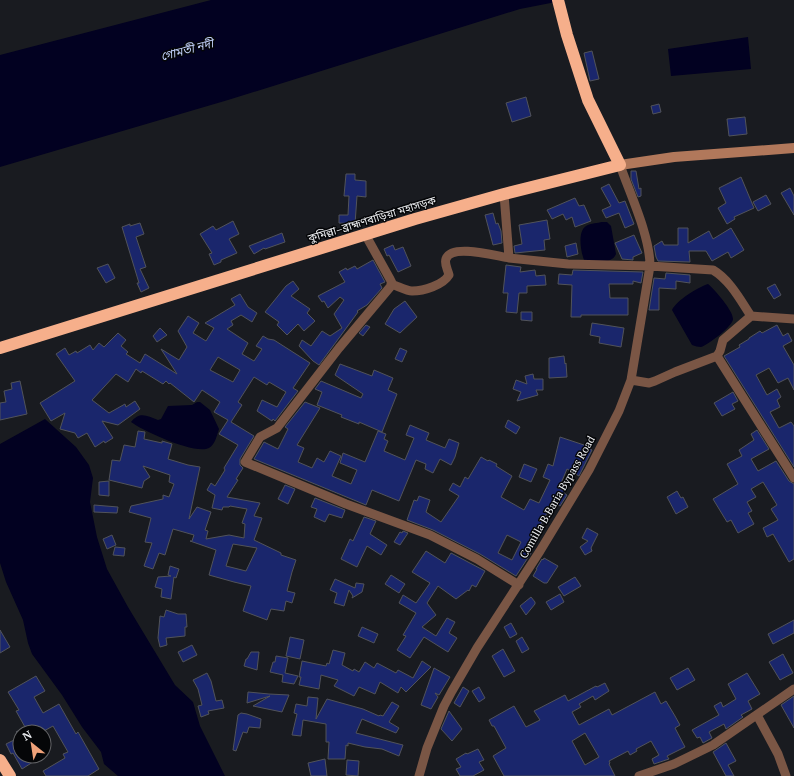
<svg xmlns="http://www.w3.org/2000/svg" width="794" height="776" viewBox="0 0 794 776" font-family="'PT Serif','Noto Sans Bengali',serif">
<style>
.water{fill:#020121}
.building{fill:#1a266c;stroke:#51535a;fill-rule:evenodd}
.lines{fill:none;stroke-linecap:round;stroke-linejoin:round}
.street{stroke:#7a5645;stroke-width:9}
.secondary{stroke:#b1785b;stroke-width:10}
.highway{stroke:#f6af8b;stroke-width:12}
.labels{text-anchor:middle;stroke-width:3;stroke-linejoin:round;paint-order:stroke}
.street-label{font-size:11px;fill:#edeff2;stroke:#050608}
.water-label{font-size:12px;font-style:italic;fill:#c2d1fb;stroke:#050608}
</style>
<rect width="100%" height="100%" fill="#191b20"/>
<path class="water" d="M211,0H566L520,9L228,100L0,167V55Z
M748,37L751,69L671,76L668,49Z
M602,222H607L611,226L616,254C612,265 594,261 584,260C581,252 577,232 586,226C591,223 598,223 602,222Z
M708,284C714,289 733,310 733,319C733,326 708,345 701,347C698,347 695,346 692,345L672,310C677,300 697,288 708,284Z
M197,402H200L210,410L219,429C217,435 215,445 209,448C195,455 143,431 131,422C140,411 147,416 158,420L161,419L168,406L192,405Z
M45,419L76,447L89,465L93,478L90,502L97,537L107,569L128,607L175,685L193,702L200,726L225,776H118L104,764L101,752L82,727L62,695L32,654L28,643L23,620L6,582L0,563V444Z"/>
<path class="building" d="M592,51L599,79L590,81L584,53Z
M526,97L531,116L512,122L506,103Z
M659,104L661,112L653,114L651,106Z
M745,117L747,134L729,136L727,119Z
M631,171H636L639,189L641,188V196L638,197L631,179Z
M346,174H355V180L366,181V197L357,196L355,224L339,223V215H348L349,196H344Z
M741,177L754,208L734,217L735,219L727,224L718,208L726,203L719,188Z
M609,184L619,203L625,201L634,224L625,228L619,213L606,218L602,210L611,206L601,188Z
M790,188L794,196V215L781,193Z
M766,195L771,204L758,211L753,202Z
M575,198L579,206L584,205L591,221L575,227L572,217L566,220L563,214L552,219L547,210Z
M493,213L496,224L498,223L501,231L502,243L493,245L485,215Z
M547,220L550,239L544,240L545,250L515,253L514,246L522,244L519,225Z
M233,221L239,234L229,239L237,253L221,260V262L214,265L209,254L212,253L200,234L213,226L216,230Z
M140,223L144,234L136,237L146,267L140,269L149,288L141,292L137,283H139L122,227L130,224V226Z
M678,228H688V243L709,231L713,239L731,228L744,250L731,258L728,252L712,261L706,251H689L690,262L658,261L656,257L654,246L662,241L664,245H678Z
M282,233L285,242L265,249L264,248L254,254L249,246Z
M634,235L642,253L633,257V260L622,259L615,243Z
M576,243L578,254L567,257L565,246Z
M393,245L395,250L403,247L411,266L398,272L389,255L387,256L384,249Z
M373,260L385,282L380,284L382,288L367,305L357,311L358,312L339,338L319,365L313,361L299,346L302,340L311,346L322,331L330,336L342,328L334,314L344,300L340,297L328,308L324,301L322,302L318,296L345,282L339,272L346,268L347,270L355,266L357,269Z
M108,264L115,278L106,283L97,268Z
M506,265L521,267L520,272L535,270L536,276L545,275L546,285L527,286V293H519L517,313L506,312L508,293H503Z
M573,270L643,272L641,283L633,281V284H609L610,298H628V315H581V317H571L572,285L558,284L559,274L572,275Z
M666,273L690,275V283L676,281V289L659,288V310H649L654,278L665,279Z
M293,281L299,289L291,296L310,309L307,313L315,321L304,331L298,324L287,335L277,325L279,322L265,312L286,286Z
M775,284L781,295L774,299L767,288Z
M240,294L248,307L257,313L252,322L241,315L231,321L233,325L227,329L248,343L242,354L254,361L262,349L256,346L263,336L268,339L274,340L310,363L293,388L298,391L275,421L273,419L272,421L257,411L262,400L277,407L286,392L269,382L267,385L254,377L238,402L242,405L231,422L254,436L240,459V465L243,468L236,479L238,480L227,497L260,503L254,516L262,518L254,540L281,553V555L296,560L292,572L287,591L295,593L292,603L286,601L284,611L271,609L267,620L243,611L251,586L234,582L209,575L216,550L190,541H192L194,535L173,529L165,555L159,553L153,569L144,566L152,543L145,542L151,518L129,512L131,506L163,499V495L169,497L174,484L169,482L170,475L143,466L150,477L144,481L142,488L109,480L112,460L120,461L124,445L135,447L138,431L145,432L144,439L162,443V441L172,444L168,459L188,465L200,467L189,519L197,507L211,512L205,530L208,531L206,539L229,535L244,538L245,524L242,523L247,509L230,506L229,507H223L222,510L212,508L215,495L207,490L211,483L215,486L225,470L224,468L238,445L219,434L228,420L214,412L220,402L202,390L194,402L170,383L169,384L166,381L163,384L142,371L141,373L136,369L128,382L116,374L92,400L109,413L125,404L126,407L135,401L140,409L118,425L102,421L113,438L105,443L104,441L95,447L87,433L78,438L75,433L60,429L65,413L51,421L40,403L75,381L56,354L65,348L69,355L76,351L77,353L90,345L93,350L99,343L104,347L118,333L126,340L121,346L128,352L126,354L140,363L145,354L177,374L161,349L179,360L187,347L178,331L188,316L199,323L193,333L206,341L214,328L205,323L235,305L231,299ZM218,357L240,370L233,382L210,370ZM233,544L257,548L246,571L226,566Z
M405,301L417,317L400,333L385,324L394,309Z
M521,312H532V321L521,320Z
M592,323L624,328L621,347L599,343L600,337L590,335Z
M366,325L370,327L363,336L359,333Z
M777,325L783,336L788,333L792,341L783,346L794,365V390L788,378L778,383L769,368L756,375L767,395L777,389L781,397L777,400L780,407L770,412L779,428L791,422L794,426V467L724,356L740,347L739,345L749,339V338L760,331L762,333Z
M160,328L167,335L157,342L153,336Z
M400,348L407,351L402,362L395,359Z
M564,356L565,364L566,363L567,377L549,378V358Z
M340,364L372,376L374,370L393,378L388,390L397,394L382,432L359,422V424L341,417L342,415L317,405L322,392L315,389L321,381L361,398L363,394L335,375Z
M533,374L534,379H543V390H536L538,395L517,401L521,392L513,389L516,380L527,384L525,376Z
M20,381L27,414L0,420V403L6,402L4,391L12,389L11,383Z
M733,392L738,401L732,404L735,409L722,416L714,403Z
M305,402L320,408L297,445L304,448L298,462L312,468L317,458L324,462L330,451L341,456L332,476L351,484L357,470L340,463L343,453L365,462L378,431L386,434L384,439L388,441L384,451L405,460L414,438L406,435L410,425L429,433L426,440L445,448L449,439L459,443L455,457L451,465L440,459L433,473L425,469L426,464L416,460L399,501L372,490L366,505L254,459L264,442L278,449L288,429L285,427Z
M508,420L520,427L516,434L505,427Z
M757,430L769,449L751,459L758,471L776,461L789,481L794,484V559L789,562L773,534L767,537L763,528L778,520L771,509L777,505L763,482L751,489L756,497L747,502L752,511L748,513L754,524L738,533L731,520L727,522L713,499L738,484L727,464L742,456L739,450L754,440L751,434Z
M560,437L584,445L592,450L579,476L567,469L559,488L565,491L564,493L567,495L560,506L553,502L541,524L545,526L530,553H531L516,576L480,554L433,530L407,520L414,500L417,501L419,496L430,500L426,512L441,522L459,496L449,490L453,483L460,487L465,477L468,479L481,457L488,461L489,460L497,464L496,466L512,476L501,497L524,510L530,499L539,503L550,480L543,477L548,464L553,466ZM507,535L521,542L512,560L498,553Z
M524,464L537,469L531,482L519,477Z
M109,481V496L99,495V482Z
M285,485L295,489L288,504L278,499Z
M677,491L681,498L683,497L688,507L676,514L667,497Z
M315,498L345,510L342,518L329,514L325,522L314,517L317,509L311,507Z
M94,505L118,507L117,513L94,512Z
M364,517L376,521L370,534L387,545L381,555L367,546L357,567L341,559L350,539L353,541Z
M587,528L598,534L591,548L592,551L585,555L580,547L588,541L582,538Z
M403,531L408,533L400,545L394,542L400,532L402,533Z
M112,535L116,545L107,549L103,539Z
M115,547L125,548L124,556L113,555Z
M426,551L445,563L451,553L485,571L476,587L472,585L469,591L468,590L456,599L438,586L427,603L436,615L422,627L436,636L447,618L455,622L449,633L457,638L448,652L424,637L410,658L397,650L406,636L403,635L416,613L399,603L403,595L416,603L430,583L412,572Z
M544,558L558,566L547,583H544L533,576L537,569H536L542,559L543,560Z
M170,566L179,569L176,578L174,577L171,599L161,597L162,589L155,587L158,577L171,576L168,575Z
M391,575L405,584L399,593L385,584Z
M575,577L581,586L564,596L558,587Z
M335,579L355,588L356,583L364,584L362,592L352,598L353,596L349,590L344,606L334,603L337,593L330,590Z
M560,594L564,602L551,610L546,602Z
M531,597L535,602V604L526,615L520,606Z
M166,610L178,614H186L187,627H185V636L166,638L167,645L160,647L158,638L160,616L164,617Z
M794,620V633L773,644L768,634Z
M511,623L517,634L510,638L504,627Z
M362,627L378,634L374,643L358,636Z
M0,630L10,647L0,653Z
M290,637L304,640L300,659L286,656Z
M522,637L529,649L522,653L516,641Z
M192,645L197,655L183,662L178,652Z
M503,649L515,671L504,677L492,656Z
M333,650L345,653L342,665L353,671L354,669L359,672L365,662L374,668L377,663L396,673L398,670L413,678L422,661L431,667L406,692L401,687L398,693L380,682L375,694L359,687L354,696L334,686L338,680L321,675L319,689L299,685L301,677H299L302,661L326,666L327,663L329,664Z
M251,652H259L257,670L244,666L246,659H247Z
M783,654L793,673L780,680L769,662Z
M276,656L288,658L285,673L298,676L294,684L282,682L283,675L270,672L273,662H275Z
M434,668L450,677L439,695L435,693L438,697L431,709L421,705Z
M688,668L695,680L677,690L670,678Z
M207,673L211,681L216,701L222,700L224,708L208,711L209,714L201,717L198,706L202,705L198,689L193,680Z
M747,673L760,694L748,701L752,709L741,715L743,717L726,729L724,724L709,732L712,738L703,743L700,737L697,738L692,730L719,715L714,706L721,702L723,707L736,699L728,684Z
M36,676L45,691L34,697L43,713L59,704L76,734L78,732L99,769L88,776H46L43,771L65,758L63,754L68,752L53,726L42,732H16L25,727L16,711L19,710L8,692Z
M605,683L609,691L595,700L593,696L579,704L581,707L572,712L579,725L609,709L612,715L655,692L661,704L666,701L675,716L680,725L675,728L685,747L667,756L669,759L654,764L652,759L659,755L651,741L636,749L637,751L630,755L628,751L609,761L610,763L609,764L615,776H504L493,756L506,748L494,726H492L489,720L514,706L526,727L540,720L534,711L565,695L568,701L596,686L597,687ZM585,733L599,757L585,765L572,741Z
M463,687L469,691L460,707L454,703Z
M479,687L485,698L479,702L472,691Z
M248,692L269,694L289,695L282,712L253,706L270,696L247,703Z
M794,696V728L781,705Z
M308,697L318,698L316,719L327,699L363,709L379,716L380,715L383,716L392,702L399,706L389,722L399,728L396,733L362,719L356,733L403,745L399,756L382,749L365,747L348,743V746L346,745L345,759H328L329,742H326V724L303,720L301,736L292,735L297,714L294,713L296,704L307,706Z
M449,711L462,729L452,741L441,729Z
M241,713L247,714L261,719L260,728L249,727L247,733L243,732L236,751L233,750L238,715Z
M20,737V756H30L33,762L22,769L13,753L11,754L6,744Z
M726,743L736,761L728,765L734,776H726L713,752Z
M478,749L484,760L479,762L484,770L473,776H460L456,769L461,767L456,759L466,753L467,754Z
M325,759L327,776H311L308,763Z
M347,760L359,761L358,776L346,775Z"/>
<g class="lines">
<path class="street" d="M504,194L509,258L568,264L650,266L713,270C730,280 741,301 751,316L794,319
M365,234L390,279L392,283L391,286L339,348L277,428L260,437L245,462L346,504L430,535L477,559L519,585
M391,284C398,286 406,291 412,291C424,291 443,285 449,275C448,270 444,264 446,259C451,243 496,256 509,258
M717,356L720,351L723,340L751,316
M631,380L649,383L655,381L675,372L717,356L794,478
M757,715L778,754L786,776
M419,776L427,748L444,706L452,691L477,648L540,551L589,470L619,411L631,380L650,266C650,236 630,194 620,165
M639,776L674,764L713,745L794,689"/>
<path class="secondary" d="M620,165L674,157L794,148"/>
<path class="highway" d="M0,348L415,219L504,194L620,165L588,100L567,35L558,0
M0,760L10,776"/>
</g>
<g class="labels">
<g class="street-label">
<text transform="translate(372 219) rotate(-17)" y="4">কুমিল্লা–ব্রাহ্মণবাড়িয়া মহাসড়ক</text>
<text transform="translate(557 497) rotate(-60)" y="4">Comilla B.Baria Bypass Road</text>
</g>
<g class="water-label">
<text transform="translate(187 50) rotate(-15)" y="4">গোমতী নদী</text>
</g>
</g>
<g transform="translate(32 744) rotate(330)"><circle r="19" fill="#050608" stroke="#626366"/>
<path d="M0-3L7 15L0 10L-7 15Z" fill="#f0a27a"/>
<text y="-6" font-size="11" font-weight="bold" text-anchor="middle" fill="#edeff2">N</text>
</g>
</svg>
